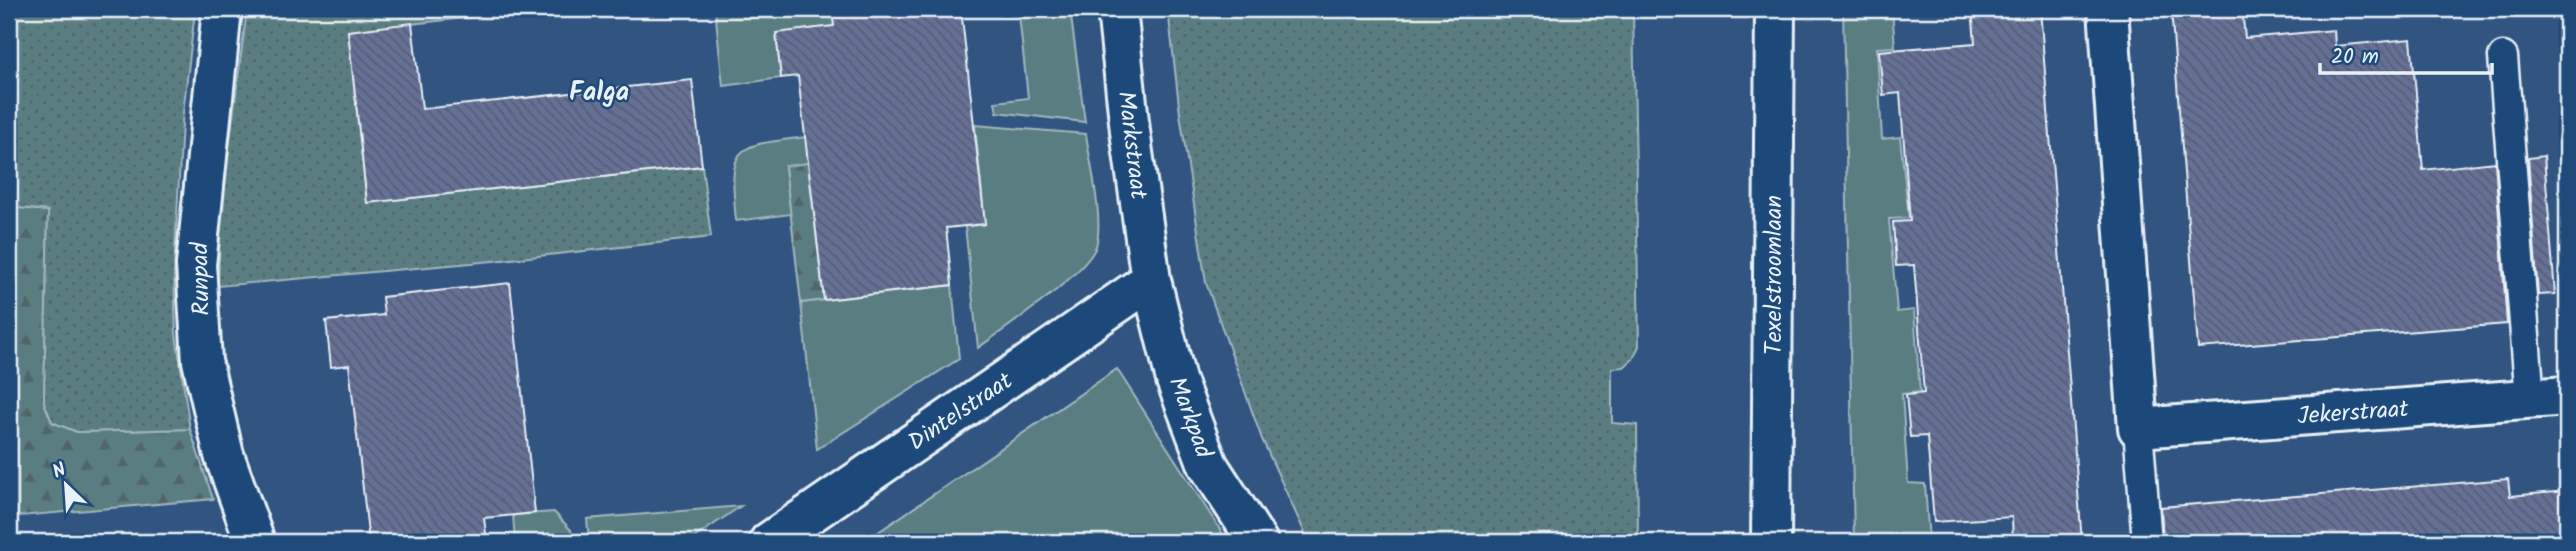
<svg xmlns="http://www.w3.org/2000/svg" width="2576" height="551" viewBox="0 0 2576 551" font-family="Kalam,sans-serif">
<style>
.grass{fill:#5a7d82;stroke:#a1b7bd;stroke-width:2}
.forest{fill:url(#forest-firs);stroke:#a1b7bd;stroke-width:2}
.garden{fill:url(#garden-dots);stroke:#a1b7bd;stroke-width:2}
.building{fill:url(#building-back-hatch);stroke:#e8f1f8;stroke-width:2}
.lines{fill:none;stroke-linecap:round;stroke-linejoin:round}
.service-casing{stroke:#e8f1f8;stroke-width:33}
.minor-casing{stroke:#e8f1f8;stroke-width:44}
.tertiary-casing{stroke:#e8f1f8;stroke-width:44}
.service{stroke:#1f4a7a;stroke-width:28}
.minor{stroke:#1f4a7a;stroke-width:38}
.tertiary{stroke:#1f4a7a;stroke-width:38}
.labels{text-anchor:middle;stroke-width:5;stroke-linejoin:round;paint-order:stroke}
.street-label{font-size:24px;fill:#e8f1f8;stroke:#1f4a7a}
.neighbourhood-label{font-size:26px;font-weight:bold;fill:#e8f1f8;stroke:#1f4a7a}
</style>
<defs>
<pattern id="forest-firs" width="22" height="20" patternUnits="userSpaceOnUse" patternTransform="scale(1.75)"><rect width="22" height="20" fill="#5a7d82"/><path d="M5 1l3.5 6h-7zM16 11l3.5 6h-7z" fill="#516569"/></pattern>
<pattern id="garden-dots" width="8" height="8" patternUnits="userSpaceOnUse" patternTransform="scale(1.75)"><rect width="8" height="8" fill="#5a7d82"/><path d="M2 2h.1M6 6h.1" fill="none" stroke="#516569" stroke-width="1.8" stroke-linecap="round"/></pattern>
<pattern id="building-back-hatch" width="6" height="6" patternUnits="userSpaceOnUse" patternTransform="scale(1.75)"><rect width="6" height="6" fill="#656f96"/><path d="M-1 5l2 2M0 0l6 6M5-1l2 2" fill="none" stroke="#565c70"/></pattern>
</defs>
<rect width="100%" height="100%" fill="#325481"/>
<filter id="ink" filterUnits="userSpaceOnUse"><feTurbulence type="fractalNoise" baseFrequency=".0143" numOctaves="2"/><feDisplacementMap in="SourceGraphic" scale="14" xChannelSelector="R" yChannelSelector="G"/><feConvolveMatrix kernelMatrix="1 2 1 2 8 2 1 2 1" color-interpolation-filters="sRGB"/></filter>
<g filter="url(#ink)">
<path class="grass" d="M715,9H832L834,26L776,33L781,78L723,86Z
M1060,9H1070L1085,122L997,112L995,102L1028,98L1019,15Z
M1843,9H1892L1895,47L1877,48L1882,139L1900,137L1909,218L1889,219L1897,312L1914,310L1920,392L1902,394L1908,483L1925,484L1929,542H1854Z
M975,125L1086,134C1090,163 1104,220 1096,246C1088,273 1004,329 978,348L965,226L985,224Z
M806,137L808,163L785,167L791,214L736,221C729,145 731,146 806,137Z
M952,285L959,359L817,449L801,303Z
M1117,369L1228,542H881L874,535Z
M741,506L688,542H589L587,519Z
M554,512L571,530L572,542H515L513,515Z"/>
<path class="forest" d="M808,163L824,300L801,303L785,166Z
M9,207L48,211L44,402L52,422L77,432L190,429L213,499L9,517V424L11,422L14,376L13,252L9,251Z"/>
<path class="garden" d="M9,9H193L195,11L182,122L174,272L176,334L190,429L77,432L52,422L44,402L48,211L9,207Z
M247,9H546L348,31L367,203L702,166L711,237L493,261L218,286L221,209Z
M1168,9H1633L1639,346L1633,359L1624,367L1612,368V423L1637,425L1638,542H1309L1262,439L1206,283L1180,114Z
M9,251H13L14,376L11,422L9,424Z"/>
<path class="building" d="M832,9H961L985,224L946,228L952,285L824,300L798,76L781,78L776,33L834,26Z
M1972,9H2040L2082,542H2013L2012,517L1934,522L1927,436L1910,437L1906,395L1924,393L1914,265L1896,266L1893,222L1910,221L1900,93L1883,95L1879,51L1975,43Z
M2171,9H2242L2245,38L2334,30L2335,46L2411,39L2423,170L2495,162L2507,324L2198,348Z
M412,23L422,109L692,80L702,166L367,203L348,31Z
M2544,156L2555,294L2538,295L2528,158Z
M510,283L535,513L484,518L487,542H369L349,365L331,367L326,321L384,315L382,297Z
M2508,479L2510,496L2567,491V542H2163L2161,507Z"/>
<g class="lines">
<g class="service-casing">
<path id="service" d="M2503,57L2530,399
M2138,428L2147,542"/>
</g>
<g class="minor-casing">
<path id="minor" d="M222,9L196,265L202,361L224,455L255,542
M1117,9L1130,131L1151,280L1176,380L1208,465L1258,542
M2108,9L2138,428L2567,396
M769,542L1151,280"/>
</g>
<g class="tertiary-casing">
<path id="tertiary" d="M1771,542L1775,9"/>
</g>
<use href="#service" class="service"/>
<use href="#minor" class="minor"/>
<use href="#tertiary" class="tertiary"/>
</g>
</g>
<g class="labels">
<g class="street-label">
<text transform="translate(1133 145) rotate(83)" y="8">Markstraat</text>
<text transform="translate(1773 275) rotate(-90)" y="8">Texelstroomlaan</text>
<text transform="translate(200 279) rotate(-91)" y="8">Runpad</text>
<text transform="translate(960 411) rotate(-34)" y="8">Dintelstraat</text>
<text transform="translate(2353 412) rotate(-4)" y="8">Jekerstraat</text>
<text transform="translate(1191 417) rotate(70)" y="8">Markpad</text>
</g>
<g class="neighbourhood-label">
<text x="599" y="100">Falga</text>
</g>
</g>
<rect width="2576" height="551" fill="none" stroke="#1f4a7a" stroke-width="35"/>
<rect x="18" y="18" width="2541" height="516" fill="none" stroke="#e8f1f8" stroke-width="2.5" filter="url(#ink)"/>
<g transform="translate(66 485) rotate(335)" stroke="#1f4a7a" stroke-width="5" paint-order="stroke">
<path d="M0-5L12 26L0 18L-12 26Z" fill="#e8f1f8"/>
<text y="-10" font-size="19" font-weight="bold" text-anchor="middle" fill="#e8f1f8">N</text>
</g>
<path d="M2320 63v10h172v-10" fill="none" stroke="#e8f1f8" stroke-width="3.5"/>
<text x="2331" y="63" font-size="21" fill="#e8f1f8" stroke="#1f4a7a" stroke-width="5" paint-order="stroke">20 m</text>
</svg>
